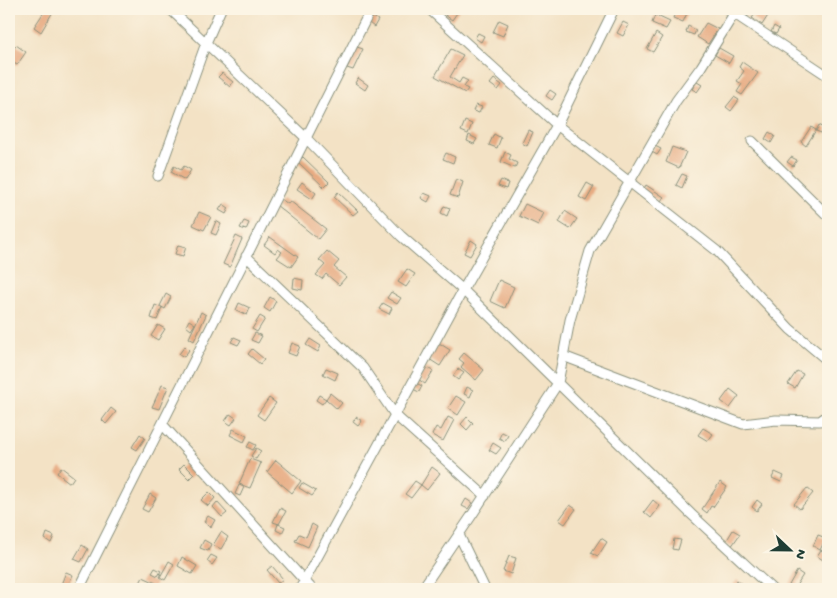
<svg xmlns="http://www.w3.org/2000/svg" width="837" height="598" viewBox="0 0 837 598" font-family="'Gochi Hand',sans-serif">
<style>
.building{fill:#e7ab82}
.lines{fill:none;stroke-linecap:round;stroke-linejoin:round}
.minor-casing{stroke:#89907c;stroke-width:11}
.minor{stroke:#fff;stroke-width:9}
</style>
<rect width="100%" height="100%" fill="#fcf5e5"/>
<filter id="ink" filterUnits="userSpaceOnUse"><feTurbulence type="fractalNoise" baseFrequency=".02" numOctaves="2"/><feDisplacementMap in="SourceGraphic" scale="10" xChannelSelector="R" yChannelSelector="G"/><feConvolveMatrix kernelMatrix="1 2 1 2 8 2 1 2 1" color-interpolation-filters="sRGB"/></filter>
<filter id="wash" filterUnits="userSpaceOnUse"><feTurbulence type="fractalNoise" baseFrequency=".0096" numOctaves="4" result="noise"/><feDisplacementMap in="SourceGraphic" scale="20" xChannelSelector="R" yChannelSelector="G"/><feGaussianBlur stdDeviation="1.12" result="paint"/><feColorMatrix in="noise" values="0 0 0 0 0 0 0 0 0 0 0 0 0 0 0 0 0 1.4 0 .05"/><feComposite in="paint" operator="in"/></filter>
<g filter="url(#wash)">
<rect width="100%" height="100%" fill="#f3e2c5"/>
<g id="blocks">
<path class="building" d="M46,9L54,10L41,32L34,27Z
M449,9L459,10L452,20L445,15Z
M677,9L688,11L683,22L673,18Z
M744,9H752L748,16L742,13Z
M759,9L769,14L762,25L752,18Z
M655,15L670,22L666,29L652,23Z
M373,17L378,20L374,27L369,23Z
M499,20L508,24L503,36L493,32Z
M623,22L629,25L623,36L617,33Z
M706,23L718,29L708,44L697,37Z
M688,26L696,30L694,35L686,32Z
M774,26L779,29L776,34L771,32Z
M478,33L484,36L481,42L475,38Z
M656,33L662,37L653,52L647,49Z
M16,45L26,52L17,65L12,62L9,66V56Z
M357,47L363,49L353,70L347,68Z
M719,48L733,56L729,63L715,55Z
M451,49L463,55L450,77L459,83L462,78L468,81L464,87L468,89L465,93L435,76Z
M742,62L758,73L742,95L737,92L742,84L737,81L744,71L739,67Z
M222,73L233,82L230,87L218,77Z
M358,78L368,85L365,90L355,83Z
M494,79L502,85L498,90L490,84Z
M697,82L702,85L697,92L692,89Z
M550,90L556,94L552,100L546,96Z
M734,97L739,100L731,111L726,107Z
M476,105L482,107L479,113L473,111Z
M465,121L472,124L468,134L461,131Z
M819,125L826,129L824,134L816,131Z
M811,127L816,130L806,146L801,142Z
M528,130L533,132L527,146L522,143Z
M769,132L775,136L771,143L765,139Z
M494,134L501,138L497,148L489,145Z
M469,135L477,139L474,144L467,141Z
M655,146L661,149L657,155L652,152Z
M672,147L686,152L679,168L666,162Z
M505,152L511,155L509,159L517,163L515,168L501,162Z
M446,153L455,157L453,163L443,159Z
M303,157L329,182L324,187L298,162Z
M791,157L797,160L793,166L787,162Z
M174,166L181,170L184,166L191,170L185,180L171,172Z
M682,174L687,176L682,188L676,185Z
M456,179L463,182L458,198L450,195Z
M501,180L508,183L506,189L498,186Z
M302,182L316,193L312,199L297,189Z
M587,183L594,187L586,201L579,197Z
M646,185L664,197L660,202L643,190Z
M338,192L358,211L353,215L334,197Z
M424,193L431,196L428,202L421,198Z
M281,199L288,204L290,201L326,229L318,239L276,205Z
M223,204L229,208L226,214L219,210Z
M525,204L544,213L538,225L519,216Z
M444,206L450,208L447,216L441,213Z
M565,211L577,219L570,229L559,222Z
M199,212L211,217L204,230L193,225Z
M216,221L221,224L216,235L211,233Z
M244,221L249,223L246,230L240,228Z
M236,236L242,239L230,267L223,264Z
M270,237L298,257L291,267L277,258L282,252L278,249L275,253L264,245Z
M471,240L477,244L470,256L464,253Z
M178,245L186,247L183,256L175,254Z
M327,251L339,261L334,267L346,277L339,285L326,274L322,279L316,275L325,265L319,260Z
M407,269L415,274L406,287L398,282Z
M294,278L303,280L302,290L293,288Z
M499,280L514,287L505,308L490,301Z
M391,292L401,298L397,304L387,298Z
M166,294L171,297L165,309L160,306Z
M270,297L276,301L270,312L264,308Z
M239,303L250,308L247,315L236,310Z
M383,303L392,308L389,314L379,309Z
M155,305L162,308L157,320L151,318Z
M201,312L206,315L194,341L189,338Z
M260,316L265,319L257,332L252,329Z
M189,320L195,324L191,330L186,326Z
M158,325L165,329L158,340L151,336Z
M255,333L262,336L258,343L251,340Z
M234,337L241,340L238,345L231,342Z
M310,339L321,346L318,352L306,345Z
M292,343L300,346L296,356L288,353Z
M439,343L450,350L440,366L429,359Z
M185,346L189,350L184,357L179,354Z
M252,349L264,359L260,364L248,354Z
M464,353L484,370L476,380L461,367L464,363L459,359Z
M425,367L433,371L425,384L418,379Z
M326,368L338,373L335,380L323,374Z
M458,369L464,373L458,380L453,376Z
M797,371L803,374L795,388L788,384Z
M416,383L422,386L419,392L413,389Z
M162,385L168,387L159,409L152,407Z
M467,387L473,390L470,397L464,394Z
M730,389L739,396L730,408L721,401Z
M330,393L342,403L337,409L326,399Z
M319,395L326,399L322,404L316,400Z
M456,396L466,402L458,415L448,408Z
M269,398L276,403L264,420L257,415Z
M111,408L116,412L106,424L102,420Z
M230,414L236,418L231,425L225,421Z
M356,417L362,421L358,426L353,422Z
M448,417L454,420L443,441L432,435L436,427L441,430Z
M467,417L473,423L467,430L461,424Z
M703,428L713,434L708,441L698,435Z
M233,429L247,436L244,442L230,435Z
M502,432L508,435L505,441L499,438Z
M140,434L145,438L137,450L132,447Z
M250,442L256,445L253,450L247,447Z
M493,443L501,448L496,454L489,450Z
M256,448L261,451L256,459L251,456Z
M250,459L261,463L250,488L239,484Z
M276,460L301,481L292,493L267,472Z
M184,464L194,474L189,479L179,469Z
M61,467L74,477L70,483L57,473Z
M432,467L440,473L427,490L421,485Z
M775,472L784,476L781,482L772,478Z
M415,481L421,485L411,498L405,494Z
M720,482L727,487L713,507L711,506L707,513L702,509Z
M302,483L316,491L312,496L299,488Z
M239,485L244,487L240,496L235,494Z
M807,488L813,493L800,509L794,504Z
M209,492L215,498L208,506L201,500Z
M150,494L156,498L148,512L142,509Z
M466,499L472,503L468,509L462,506Z
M653,500L660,506L651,518L644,512Z
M757,500L762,504L757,511L752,507Z
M217,502L227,513L222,517L213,507Z
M570,505L576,509L565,524L559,520Z
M280,508L286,511L279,524L273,522Z
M208,516L215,520L211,527L204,522Z
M278,524L285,527L282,533L276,530Z
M312,524L317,527L308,547L295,541L299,534L306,537Z
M733,530L740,534L731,547L725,543Z
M221,532L228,537L221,549L213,545Z
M47,533L54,536L51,543L45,539Z
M818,535L826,538L820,550L813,546Z
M601,538L607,542L598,556L591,553Z
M674,539L681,540L678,550L672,549Z
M204,540L211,544L208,551L200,548Z
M82,545L88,549L81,562L74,559Z
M821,550L828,554L826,562L817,556Z
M211,555L217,558L212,565L207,561Z
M509,556L516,558L511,574L503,571Z
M182,557L197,566L192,574L178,566Z
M169,561L174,564L165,580L160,577Z
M272,566L283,579L278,583L267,570Z
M155,568L161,571L158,576L152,573Z
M797,571L803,575L794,589L789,585Z
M66,572L73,575L66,589H64L60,587Z
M143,577L156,583L154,589L140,583Z
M737,580L743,585L740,589L733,585Z"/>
</g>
</g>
<g filter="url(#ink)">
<use href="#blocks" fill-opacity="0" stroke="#89907c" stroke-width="1"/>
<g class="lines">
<g class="minor-casing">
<path id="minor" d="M170,9L306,138L401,236L463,290L691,514L772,589
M429,9L557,125L717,251L790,329L828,361
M727,9L828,76
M752,141L828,216
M158,176L206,43L221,9
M246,256L363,368L395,415L485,496
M563,356L743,424L776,420L820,421L828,415
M162,424L312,589
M459,535L485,589
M79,589L371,9
M300,589L463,290L557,125L614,9
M422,589L472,515L558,383L570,320L590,251L676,101L701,67L737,9"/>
</g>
<use href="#minor" class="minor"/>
</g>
</g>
<rect width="837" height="598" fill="none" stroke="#fcf5e5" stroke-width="30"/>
<g transform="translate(790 550) rotate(112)" stroke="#fcf5e5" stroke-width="4" paint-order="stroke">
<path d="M0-4L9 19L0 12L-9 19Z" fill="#1f3d34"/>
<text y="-8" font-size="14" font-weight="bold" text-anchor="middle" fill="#1f3d34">N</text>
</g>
</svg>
